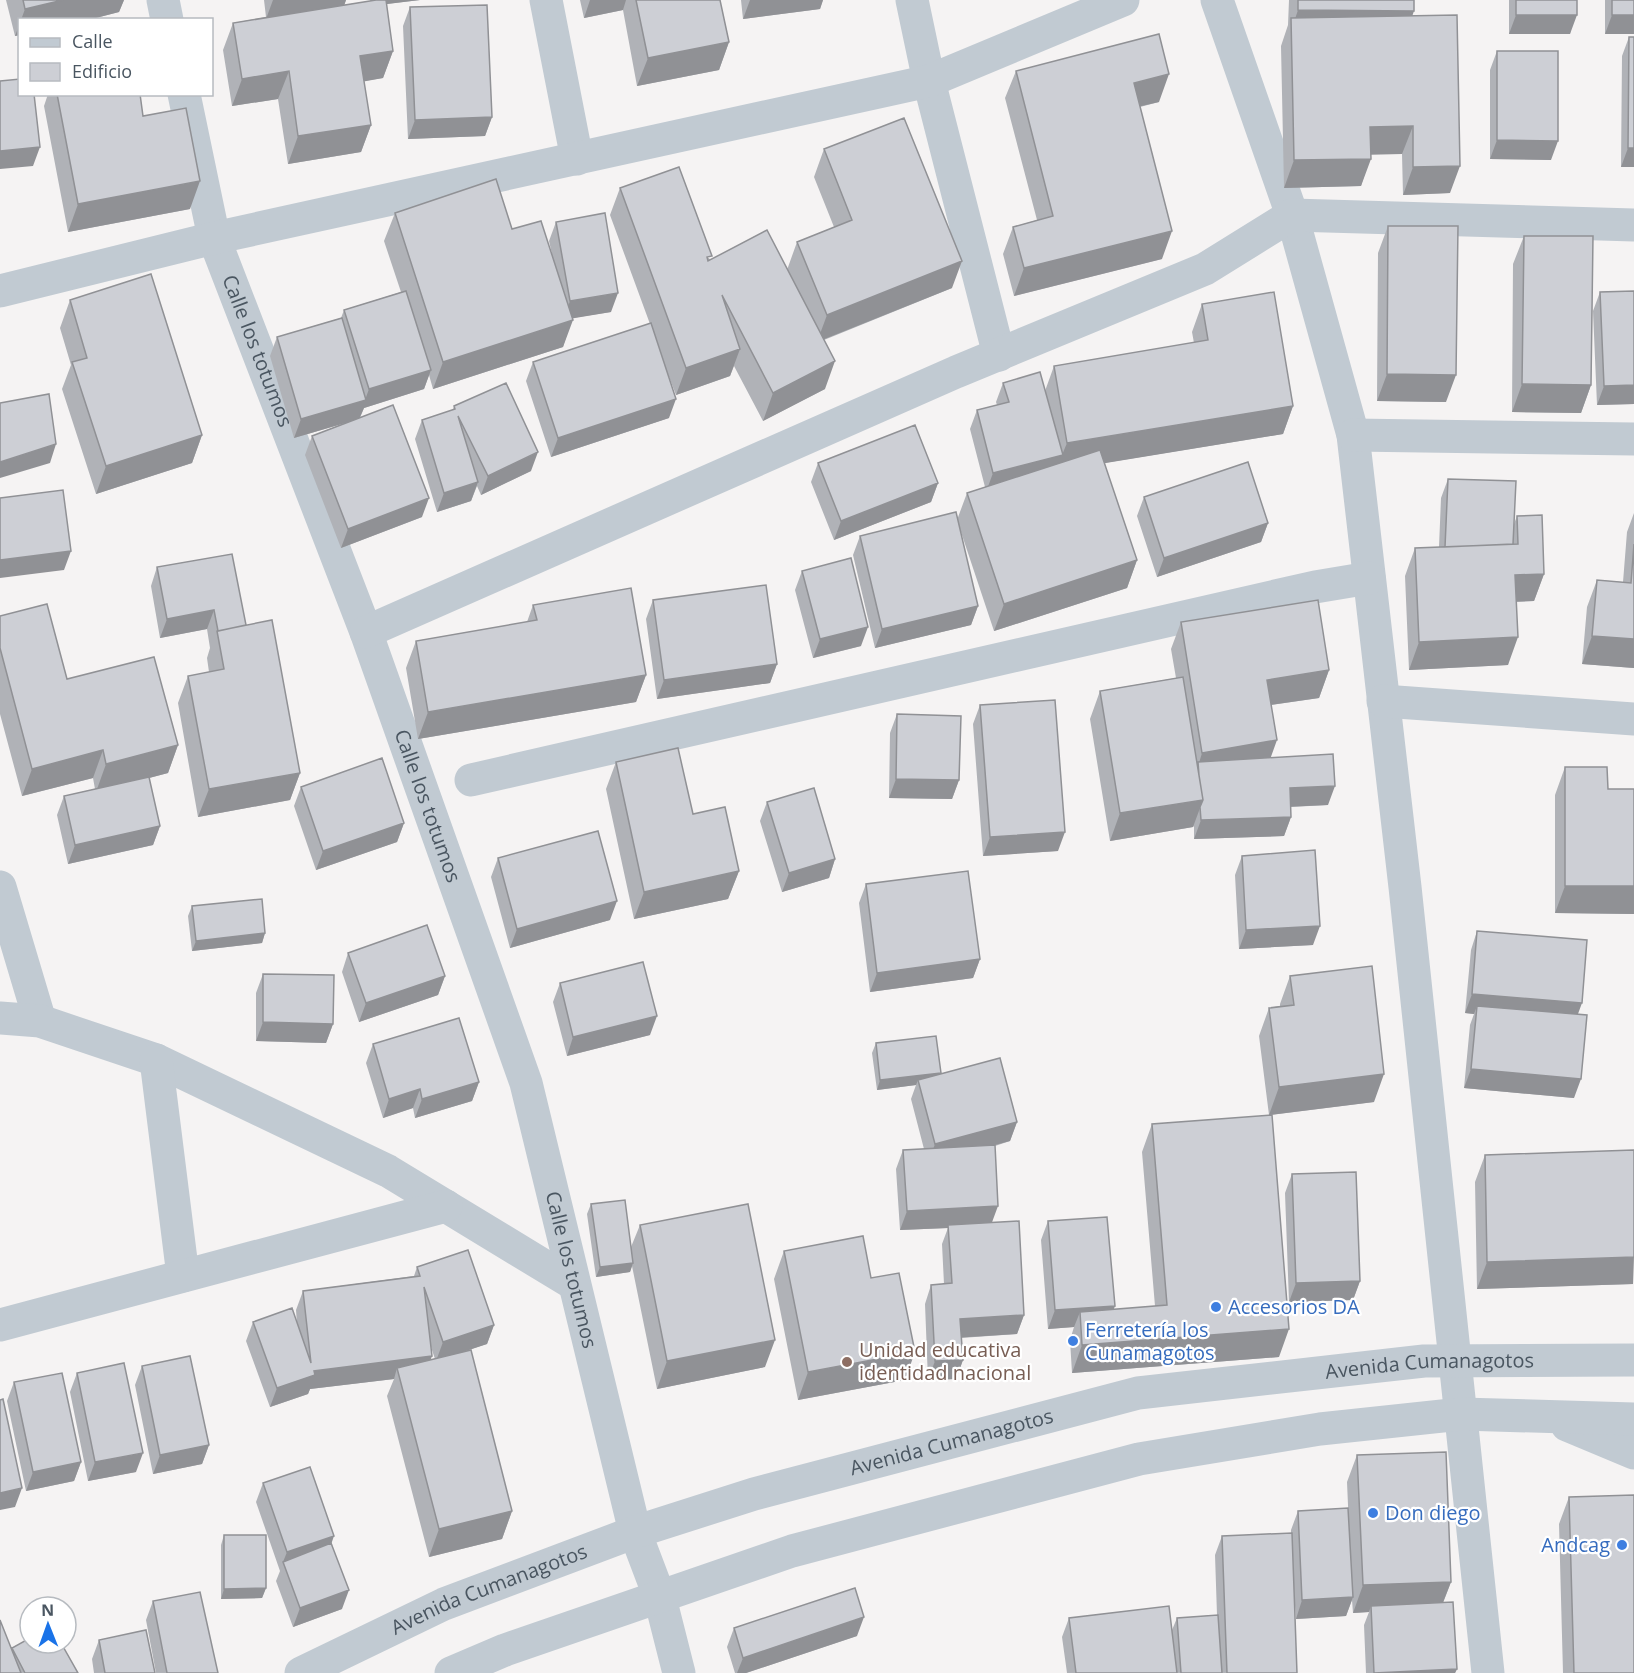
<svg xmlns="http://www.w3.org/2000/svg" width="1634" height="1673" viewBox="0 0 1634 1673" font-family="'Open Sans',sans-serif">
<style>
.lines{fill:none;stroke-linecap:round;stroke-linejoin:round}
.minor{stroke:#c1cad2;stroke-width:33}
.wall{fill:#b0b2b7;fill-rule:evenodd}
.shaded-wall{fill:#909195}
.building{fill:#cdcfd5;stroke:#909195;stroke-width:1.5}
.shop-dot{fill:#3f7fe0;stroke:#fff;stroke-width:2}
.education-dot{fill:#8d6e63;stroke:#fff;stroke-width:2}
.labels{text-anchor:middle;stroke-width:4.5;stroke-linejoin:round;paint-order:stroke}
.street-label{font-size:20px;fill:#4a5661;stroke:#fff}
.shop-label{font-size:20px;fill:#366cbe;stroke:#fff;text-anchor:start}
.education-label{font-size:20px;fill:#785e54;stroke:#fff;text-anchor:start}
</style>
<rect width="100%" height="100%" fill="#f5f3f3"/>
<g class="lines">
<g class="minor">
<path d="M163,0L167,20"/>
<path d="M546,0L577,159"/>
<path d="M912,0L929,81L999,355"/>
<path d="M1217,0L1292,215L1353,435L1405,887L1488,1673"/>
<path id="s1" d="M184,94L214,238L366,632L526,1083L635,1532L660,1598L679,1673"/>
<path d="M0,291L214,238L929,81L1123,0"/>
<path d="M1353,435L1634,439"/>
<path d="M366,632L956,372L1205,269L1292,215L1634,225"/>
<path d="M1383,701L1634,719"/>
<path d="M471,780L1315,587L1369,578"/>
<path d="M0,887L40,1021"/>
<path d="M0,1018L40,1021L156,1060L388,1171L574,1284"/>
<path d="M156,1060L183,1276"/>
<path d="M0,1325L446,1206"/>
<path d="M1567,1425L1634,1453"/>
<path id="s2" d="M301,1673L444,1604L635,1532L754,1494L1138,1393L1424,1361L1634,1360"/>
<path d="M451,1673L505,1650L792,1551L1139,1459L1320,1429L1461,1414L1634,1419"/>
</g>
</g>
<path class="wall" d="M6,0H124L119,12L88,20H20V35L15,36Z
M264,0H346L344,5L370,1V0H420L386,4L393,51L383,78L364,81L371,125L361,152L288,164L278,99L232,106L223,50L233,23L266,17Z
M580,0H720L729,42L719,70L637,86L623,10L584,18Z
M741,0H823L820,9L743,19Z
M1289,0H1414L1412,16L1450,193L1403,195L1402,154H1371L1361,186L1284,188L1281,46L1288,25Z
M1509,0H1577L1570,34H1509Z
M1605,0H1634V34H1605Z
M410,7L492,117L485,136L408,139L403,26Z
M1629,37L1634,167H1621L1622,56Z
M1497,51L1551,160L1490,159V70Z
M1016,71L1159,102L1140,107L1162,259L1014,296L1003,254L1013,227L1037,220L1005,98Z
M48,94H140L143,116L190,209L68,232L44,106Z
M824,149L952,288L824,340L825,389L763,421L734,366L730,376L676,395L666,369L669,418L551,457L526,381L533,362L650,324L610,215L620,188L711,260L787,270L797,242L834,227L814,177Z
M395,213L512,229L552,254L549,241L556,222L611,312L572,318L563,347L433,389L429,375L424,389L364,408L360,418L422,517L341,548L305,455L312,436L345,423L294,438L270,356L277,337L341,318L344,310L401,292L384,241Z
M1388,226L1446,402L1377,401L1378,253Z
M1524,236L1591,385L1581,413L1512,412L1513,264Z
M1634,291V404L1597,405L1593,311L1600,292Z
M70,300L202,435L192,463L96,494L62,389L71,365L60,328Z
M1202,304L1293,406L1283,434L1104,463L1137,560L1127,588L994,631L959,526L978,606L971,625L875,648L853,555L860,536L957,520L967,493L985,487L970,429L977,410L997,405L996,402L1003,383L1045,391L1054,366L1194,343L1192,332Z
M454,406L531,471L481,495L477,486L471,501L437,512L415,439L422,420L453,410Z
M818,463L938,483L931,502L834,540L811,482Z
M1448,479L1514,524L1517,516L1544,574L1534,601L1516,602L1508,665L1409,670L1405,576L1415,548L1439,547L1441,498Z
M1144,497L1268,523L1261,542L1157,577L1137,516Z
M1634,513V668L1582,664L1587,607L1597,580L1623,582L1627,532Z
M157,567L246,625L300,773L290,800L198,817L178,703L188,676L209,672L207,658L210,648L207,629L160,638L151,586Z
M802,571L861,646L813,658L795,590Z
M653,600L777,664L770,683L657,699L646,619Z
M533,605L646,675L636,702L418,739L406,668L416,641L527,622Z
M0,616L67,679L178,745L168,773L149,778L160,826L153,845L68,864L57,815L64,796L95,789L93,778L22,796L0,714Z
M1181,622L1329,670L1319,698L1271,705L1270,758L1328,805L1291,807V817L1284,836L1194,839V826L1193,827L1110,841L1090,719L1100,691L1176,678L1171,649Z
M980,705L1058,851L983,856L973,724Z
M897,714L959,780L952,799L889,798L890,733Z
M616,762L693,814L739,871L728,899L634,919L606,789Z
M1565,767L1608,789H1634V914L1555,913V795Z
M301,787L404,823L397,842L316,870L294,806Z
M767,802L835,859L829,878L782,892L760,821Z
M1242,856L1313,945L1239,949L1235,875Z
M498,858L610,920L510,948L491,877Z
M866,884L980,959L973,978L870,992L859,903Z
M192,906L265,933L262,943L192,951L188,916Z
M1477,931L1578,1014L1574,1098L1464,1088L1470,1025L1474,1014L1465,1013L1471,950Z
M348,953L445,976L438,995L359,1022L342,972Z
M263,974L333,1024L326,1043L256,1041V993Z
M1290,976L1374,1102L1269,1115L1259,1036L1269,1008L1280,1006V1004Z
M560,983L650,1035L567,1056L553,1002Z
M876,1043L941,1073L1017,1122L1010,1141L995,1146L992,1223L1024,1315L1017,1334L961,1338L963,1360L956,1379L928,1380L925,1304L931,1285L944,1284L942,1244L948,1228L900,1230L896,1169L903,1150L924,1149L911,1099L916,1085L877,1090L872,1053Z
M373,1044L479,1082L472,1101L415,1118L413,1108L383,1118L366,1063Z
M1152,1124L1279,1357L1072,1373L1070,1340L1074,1327L1048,1329L1041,1240L1048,1221L1113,1310L1155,1306L1142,1152Z
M1485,1155L1633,1284L1477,1289L1475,1182Z
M1292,1174L1360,1281L1353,1300L1289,1302L1285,1193Z
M591,1204L631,1247L640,1225L765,1367L657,1389L632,1266L630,1272L596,1277L587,1214Z
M784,1251L871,1278L905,1380L798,1400L774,1279Z
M417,1267L494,1325L487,1344L465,1351L512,1511L502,1539L429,1557L387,1396L394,1379L310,1389L308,1394L270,1407L246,1341L253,1322L297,1324L296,1310L303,1291L414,1276ZM431,1347L435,1359L431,1360Z
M142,1366L209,1445L202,1464L153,1474L135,1385Z
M77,1373L136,1472L88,1481L70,1392Z
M14,1382L81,1462L74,1481L26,1491L7,1401Z
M1357,1455L1451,1582L1443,1603L1457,1669L1455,1673H1366L1364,1625L1369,1612L1353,1613L1352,1600L1346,1616L1296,1619L1293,1579L1297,1673H1067L1062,1637L1069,1618L1172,1630L1177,1618L1217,1615L1215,1555L1222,1536L1291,1533V1530L1298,1511L1349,1528L1347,1482Z
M263,1483L332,1544L342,1609L293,1627L276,1581L280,1571L256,1502Z
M1569,1497L1634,1673H1563L1559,1524Z
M224,1535L266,1588L262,1598L221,1599V1545Z
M153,1601L218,1673H156L146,1620Z
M734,1628L857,1636L746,1673H735L727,1647Z
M99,1640L155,1673H94L92,1659Z
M11,1649L78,1673H0Z"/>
<path class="shaded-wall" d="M63,0H124L119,12L88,20H21L25,9Z
M273,0H346L343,9L266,19Z
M373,0H420L371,6Z
M590,0H626L623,10L584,18Z
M750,0H823L820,9L743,19Z
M1298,10L1414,11L1404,39L1291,31Z
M1516,15H1577L1570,34H1509Z
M1612,15H1634V34H1605Z
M20,23V35L15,36Z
M729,42L719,70L637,86L648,58Z
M393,51L383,78L350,84L360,56Z
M289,71L278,99L232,106L242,79Z
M1169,74L1159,102L1124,110L1134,83Z
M492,117L485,136L408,139L415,120Z
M371,125L361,152L288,164L298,136Z
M1413,126L1402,154L1360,155L1370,127Z
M1497,140L1558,141L1551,160L1490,159Z
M40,147L33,166L0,169V151Z
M1628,148H1634V167H1621Z
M1371,159L1361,186L1284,188L1294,160Z
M1460,166L1450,193L1403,195L1413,167Z
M200,181L190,209L68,232L78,204Z
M1172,231L1162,259L1014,296L1024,268Z
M962,261L952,288L817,342L827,315Z
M618,293L611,312L563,320L570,301Z
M573,320L563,347L433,389L443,362Z
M740,349L730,376L676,395L686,368Z
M835,361L825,389L763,421L773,393Z
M431,370L424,389L364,408L359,419L294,438L301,419L365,400L369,389Z
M1387,374L1456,375L1446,402L1377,401Z
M1522,384L1591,385L1581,413L1512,412Z
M1634,385V404L1597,405L1604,386Z
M676,399L669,418L551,457L558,438Z
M1293,406L1283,434L1057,471L986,492L993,473L1062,455L1067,443Z
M202,435L192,463L96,494L106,466Z
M56,444L50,463L0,478V462Z
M538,452L531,471L481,495L488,476Z
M478,482L471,501L437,512L444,493Z
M938,483L931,502L834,540L841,521Z
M429,498L422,517L341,548L348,529Z
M1268,523L1261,542L1157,577L1164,558Z
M71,551L64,570L0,578V560Z
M1137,560L1127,588L994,631L1004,604Z
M1544,574L1534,601L1505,602L1515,575Z
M978,606L971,625L875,648L882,629Z
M214,610L207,629L160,638L167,619Z
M868,627L861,646L813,658L820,639Z
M1592,636L1634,639V668L1582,664Z
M1518,637L1508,665L1409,670L1419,642Z
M777,664L770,683L657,699L664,680Z
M1329,670L1319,698L1257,707L1267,680Z
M646,675L636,702L418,739L428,712Z
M1277,740L1267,768L1199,763L1202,753Z
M178,745L168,773L96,792L106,764Z
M103,750L93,778L22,796L32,769Z
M300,773L290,800L198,817L209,789Z
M896,779L959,780L952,799L889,798Z
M1335,786L1328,805L1283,807L1290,788Z
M1203,800L1193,827L1110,841L1120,813Z
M1291,817L1284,836L1194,839L1201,820Z
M404,823L397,842L316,870L323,851Z
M160,826L153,845L68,864L75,845Z
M1065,832L1058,851L983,856L990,837Z
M835,859L829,878L782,892L789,873Z
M739,871L728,899L634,919L644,892Z
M1565,886H1634V914L1555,913Z
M617,901L610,920L510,948L517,929Z
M1320,926L1313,945L1239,949L1246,930Z
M265,933L262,943L192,951L196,941Z
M980,959L973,978L870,992L877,973Z
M445,976L438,995L359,1022L366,1003Z
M1472,994L1582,1003L1575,1022L1477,1006L1474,1014L1465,1013Z
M657,1016L650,1035L567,1056L573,1037Z
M263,1022L333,1024L326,1043L256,1041Z
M1471,1069L1581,1079L1574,1098L1464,1088Z
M941,1073L937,1083L918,1080L916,1085L877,1090L880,1080Z
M1384,1074L1374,1102L1269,1115L1279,1087Z
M479,1082L472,1101L415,1118L422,1099Z
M420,1089L413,1108L383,1118L389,1099Z
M1017,1122L1010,1141L928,1163L935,1144Z
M998,1206L991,1225H948V1228L900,1230L907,1211Z
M1634,1257L1633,1284L1477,1289L1487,1262Z
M633,1263L630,1272L596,1277L600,1267Z
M1360,1281L1353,1300L1289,1302L1296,1283Z
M1115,1306L1108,1325L1080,1312L1074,1327L1048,1329L1055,1310Z
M1024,1315L1017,1334L953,1338L960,1319Z
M494,1325L487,1344L436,1361L443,1342Z
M1289,1329L1279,1357L1072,1373L1082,1345Z
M775,1340L765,1367L657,1389L667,1361Z
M915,1352L905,1380L798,1400L808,1372Z
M432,1356L425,1375L397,1368L394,1379L310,1389L308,1394L270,1407L277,1388L314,1371Z
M963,1360L956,1379L928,1380L935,1361Z
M209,1445L202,1464L153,1474L160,1455Z
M143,1453L136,1472L88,1481L95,1462Z
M81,1462L74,1481L26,1491L33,1472Z
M22,1488L15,1507L0,1510V1493Z
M512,1511L502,1539L429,1557L439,1529Z
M334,1536L327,1556L283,1562L287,1552Z
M1451,1582L1440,1610L1371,1606L1369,1612L1353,1613L1363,1585Z
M266,1588L262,1598L221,1599L224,1589Z
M349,1590L342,1609L293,1627L300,1608Z
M1353,1597L1346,1616L1296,1619L1302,1600Z
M864,1617L857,1636L746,1673H737L743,1658Z
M1457,1669L1455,1673H1373Z"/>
<path class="building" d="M23,0H63L25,9Z
M376,0H386L393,51L360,56L371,125L298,136L289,71L242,79L233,23Z
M636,0H720L729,42L648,58Z
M1298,0H1414V11L1298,10Z
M1516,0H1577V15H1516Z
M1612,0H1634V15H1612Z
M487,5L492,117L415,120L410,7Z
M1457,15L1460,166L1413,167V126L1370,127L1371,159L1294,160L1291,18Z
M1159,34L1169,74L1134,83L1172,231L1024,268L1013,227L1053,216L1016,71Z
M1629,37H1634V148H1628Z
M1497,51H1558V141L1497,140Z
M20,79V94H34L40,147L0,151V81Z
M57,94H140L143,116L186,108L200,181L78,204Z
M904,118L962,261L827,315L797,242L852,220L824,149Z
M679,167L712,256L707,257L708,261L767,230L835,361L773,393L722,295L740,349L686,368L620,188Z
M496,179L512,229L541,221L573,320L443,362L395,213Z
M605,213L618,293L570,301L556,222Z
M1388,226H1458L1456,375L1387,374Z
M1524,236H1593L1591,385L1522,384Z
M151,274L202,435L106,466L72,362L87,358L70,300Z
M406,291L431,370L369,389L344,310Z
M1634,291V385L1604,386L1600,292Z
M1274,292L1293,406L1067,443L1054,366L1208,340L1202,304Z
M342,318L366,400L301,419L277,337Z
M651,323L676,399L558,438L533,362Z
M1040,372L1063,455L993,473L977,410L1009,402L1003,383Z
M506,383L538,452L488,476L458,416L478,482L444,493L422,420L455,409L454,406Z
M49,394L56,444L0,462V403Z
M393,405L429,498L348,529L312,436Z
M915,425L938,483L841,521L818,463Z
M1100,450L1137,560L1004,604L967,493Z
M1248,462L1268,523L1164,558L1144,497Z
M1448,479L1516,481L1513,544L1445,547Z
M63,490L71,551L0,560V498Z
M956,512L978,606L882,629L860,536Z
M1542,515L1544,574L1515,575L1518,637L1419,642L1415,548L1518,544L1517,516Z
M1634,544V639L1592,636L1597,580L1631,583Z
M232,554L246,625L218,631L214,610L167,619L157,567Z
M851,558L868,627L820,639L802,571Z
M766,585L777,664L664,680L653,600Z
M631,588L646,675L428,712L416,641L537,620L533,605Z
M1318,600L1329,670L1267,680L1277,740L1202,753L1181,622Z
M47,604L67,679L154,657L178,745L106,764L103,750L32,769L0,648V616Z
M272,620L300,773L209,789L188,676L224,669L217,631Z
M1183,677L1203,800L1120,813L1100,691Z
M1055,700L1065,832L990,837L980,705Z
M897,714L961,716L959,780L896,779Z
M678,748L693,814L725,807L739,871L644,892L616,762Z
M1333,754L1335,786L1290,788L1291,817L1201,820L1200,807L1203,800L1199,775L1198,762Z
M382,758L404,823L323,851L301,787Z
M1565,767H1607L1608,789H1634V886H1565Z
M149,777L160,826L75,845L64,796Z
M814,788L835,859L789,873L767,802Z
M598,831L617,901L517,929L498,858Z
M1315,850L1320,926L1246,930L1242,856Z
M968,871L980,959L877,973L866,884Z
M262,899L265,933L196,941L192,906Z
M427,925L445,976L366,1003L348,953Z
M1477,931L1587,940L1582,1003L1472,994Z
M643,962L657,1016L573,1037L560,983Z
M1372,966L1384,1074L1279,1087L1269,1008L1294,1005L1290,976Z
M263,974L334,975L333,1024L263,1022Z
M1477,1006L1587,1015L1581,1079L1471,1069Z
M459,1018L479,1082L422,1099L420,1089L389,1099L373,1044Z
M936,1036L941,1073L880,1080L876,1043Z
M1000,1058L1017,1122L935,1144L918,1080Z
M1272,1115L1289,1329L1082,1345L1080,1312L1167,1305L1152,1124Z
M995,1145L998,1206L907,1211L903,1150Z
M1634,1150V1257L1487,1262L1485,1155Z
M1356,1172L1360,1281L1296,1283L1292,1174Z
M625,1200L633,1263L600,1267L591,1204Z
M748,1204L775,1340L667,1361L640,1225Z
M1107,1217L1115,1306L1055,1310L1048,1221Z
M1019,1221L1024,1315L960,1319L963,1360L935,1361L931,1285L952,1283L948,1225Z
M863,1236L871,1278L899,1273L915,1352L808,1372L784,1251Z
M468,1250L494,1325L443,1342L424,1287L432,1356L314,1371L315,1375L277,1388L253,1322L292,1308L311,1363L303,1291L420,1276L417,1267Z
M471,1350L512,1511L439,1529L397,1368Z
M190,1356L209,1445L160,1455L142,1366Z
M124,1363L143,1453L95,1462L77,1373Z
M62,1373L81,1462L33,1472L14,1382Z
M3,1399L22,1488L0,1493V1400Z
M1446,1452L1451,1582L1363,1585L1357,1455Z
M310,1467L334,1536L287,1552L263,1483Z
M1634,1495V1673H1574L1569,1497Z
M1348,1508L1353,1597L1302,1600L1298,1511Z
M1292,1533L1297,1673H1227L1222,1536Z
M224,1535H266V1588L224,1589Z
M331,1543L349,1590L300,1608L283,1562Z
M855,1588L864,1617L743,1658L734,1628Z
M200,1592L218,1673H167L153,1601Z
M1453,1602L1457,1669L1374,1673L1371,1606Z
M1169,1606L1177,1673H1076L1069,1618Z
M1218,1615L1222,1673H1181L1177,1618Z
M0,1620L21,1673H0Z
M146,1630L155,1673H105L99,1640Z
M30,1638V1643H61L78,1673H25L12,1648Z"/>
<g class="shop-dot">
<circle cx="1216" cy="1307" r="6"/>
<circle cx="1073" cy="1341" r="6"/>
<circle cx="1373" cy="1513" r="6"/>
<circle cx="1622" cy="1545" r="6"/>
</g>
<circle class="education-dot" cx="847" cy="1362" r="6"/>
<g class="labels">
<g class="street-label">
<text dy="7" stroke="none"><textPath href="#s1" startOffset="268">Calle los totumos</textPath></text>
<text dy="7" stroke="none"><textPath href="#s1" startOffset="754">Calle los totumos</textPath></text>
<text dy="7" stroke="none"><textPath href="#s1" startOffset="1240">Calle los totumos</textPath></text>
<text dy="7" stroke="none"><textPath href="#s2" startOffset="1178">Avenida Cumanagotos</textPath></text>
<text dy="7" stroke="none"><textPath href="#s2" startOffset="692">Avenida Cumanagotos</textPath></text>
<text dy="7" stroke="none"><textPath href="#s2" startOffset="206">Avenida Cumanagotos</textPath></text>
</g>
<g class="shop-label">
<text x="1228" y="1314">Accesorios DA</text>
<text x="1085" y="1337">Ferretería los<tspan x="1085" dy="23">Cunamagotos</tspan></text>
<text x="1385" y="1520">Don diego</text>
<text x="1610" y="1552" text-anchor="end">Andcag</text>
</g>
<g class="education-label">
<text x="859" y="1357">Unidad educativa<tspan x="859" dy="23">identidad nacional</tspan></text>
</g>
</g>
<rect x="18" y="18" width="195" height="78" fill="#ffffff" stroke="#b7bbc0" stroke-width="1.5"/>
<rect x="30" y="38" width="30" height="9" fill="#c1cad2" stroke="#b7bbc0" stroke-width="1.5"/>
<text x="72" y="48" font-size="18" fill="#4a5661">Calle</text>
<rect x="30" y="63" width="30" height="18" fill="#cdcfd5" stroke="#b7bbc0" stroke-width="1.5"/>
<text x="72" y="78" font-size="18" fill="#4a5661">Edificio</text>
<g transform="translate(48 1625) rotate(359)"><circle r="28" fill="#ffffff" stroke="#b7bbc0" stroke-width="1.5"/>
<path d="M0-4.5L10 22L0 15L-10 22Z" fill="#1a73e8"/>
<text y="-9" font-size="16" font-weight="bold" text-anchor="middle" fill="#4a5661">N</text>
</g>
</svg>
